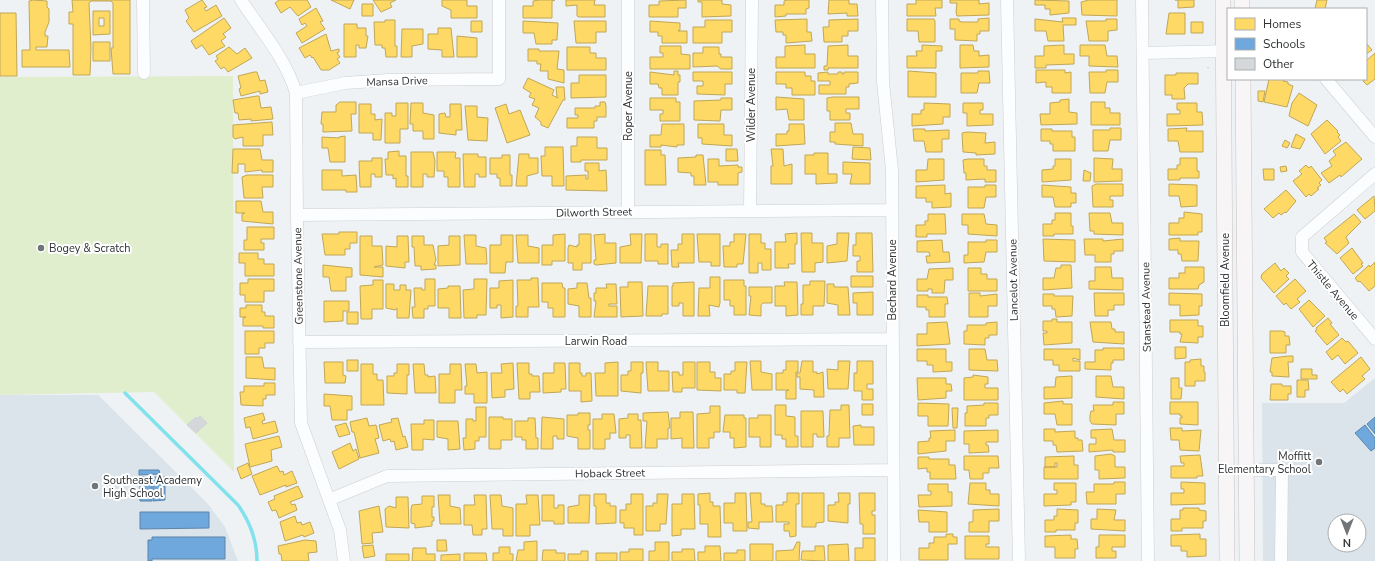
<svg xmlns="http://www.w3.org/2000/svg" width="1375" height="561" viewBox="0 0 1375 561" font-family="'Nunito Sans',sans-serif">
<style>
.built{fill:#dbe4eb;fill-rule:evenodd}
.green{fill:#e1eece}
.homes{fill:#ffd966;stroke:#c0a757;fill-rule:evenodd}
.schools{fill:#6fa8dc;stroke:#5c84a9}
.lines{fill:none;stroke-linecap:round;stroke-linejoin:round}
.stream{stroke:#82e2ec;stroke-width:3.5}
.building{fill:#d5d8da;stroke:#cfd2d5}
.minor-casing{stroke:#cccfd1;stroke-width:13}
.major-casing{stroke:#c7c2c4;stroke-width:16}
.path{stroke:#d0d2d4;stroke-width:2;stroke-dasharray:1 3;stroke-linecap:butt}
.minor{stroke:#fcfdfe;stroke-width:12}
.major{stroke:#f7f5f5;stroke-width:15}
.poi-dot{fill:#717577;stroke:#fff;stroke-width:1.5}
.labels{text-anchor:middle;stroke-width:4;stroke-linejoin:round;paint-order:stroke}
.street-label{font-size:11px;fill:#2e3133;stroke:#fff}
.poi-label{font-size:11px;fill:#2e3133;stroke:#fff;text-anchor:start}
</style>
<rect width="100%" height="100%" fill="#eef2f5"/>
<path class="built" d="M1375,378V561H1263L1262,403H1344ZM1335,521H1359V545H1335Z
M0,395H98L208,504L225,527L238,561H0Z"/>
<path class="green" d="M233,76L234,472L154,392L0,395V77Z"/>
<path class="homes" d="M33,0L47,1V7L49,9V22L45,32V36H48L47,47H36V50H69L70,67H22V50H30L29,1Z
M72,0H130V74H113L111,48H113V3L111,1H91L89,3L91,48L90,75H73V24H69V12H73Z
M202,0L207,7L204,8L206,11L216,5L222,16L194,32L186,21L189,18L185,10Z
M279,0H307L311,7L298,16L290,7L281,13L275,3Z
M331,0H354L350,9Z
M373,0H396L390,3L392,7L381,12Z
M442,0H467V6H477V18H451V10L442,6Z
M539,0H555L552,1V18H523V6H533V1Z
M566,0H595L594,5H605V17H579L577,16V5L566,6Z
M686,0V8H678V17H649V5H659V1Z
M698,0H722V4L731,5V16L702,17V2H698Z
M809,0V8L806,9V14H786V16L775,17V5H784V1L787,0Z
M829,0H849V4H857L858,16H847V13L828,14Z
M916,0H942V8H935L936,16H907V4H916Z
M950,0H979V4L989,3V15L957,16L956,12L957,3H950Z
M1035,0L1069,1V13L1050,15V9H1045V5H1035Z
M1089,0H1117V16L1082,15L1081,2Z
M1175,0H1194V7L1178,8V0Z
M1317,0H1327L1325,9H1315Z
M362,4H373V16H362Z
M316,8L323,21L320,22L325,29L302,43L296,33L307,26L305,23L302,25L299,19Z
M93,11H110V34L93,35ZM99,18H104V26H99Z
M0,13H16L17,76H0Z
M1169,13H1185V34H1166Z
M224,18L231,28L223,34L226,37L221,41L225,46L209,55L202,45L196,49L191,41Z
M989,18V31H980V34H977V41L955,40V29H950V19H959V21L962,22H978V19Z
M1062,18H1076V25H1063L1064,41H1048L1046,31H1035V19L1063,22Z
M807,19V32H811L812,41L786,43V35H783V32H776L775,20Z
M858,19V31H848V36H842V42H824L823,27H829V20Z
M907,19H934L935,21V42H919L918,31H907Z
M1106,19H1117V30L1108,31V41H1089L1086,21H1106Z
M385,20H395V46H397V57H386L385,48H382V45H375L374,22H385Z
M705,20H732V32H722V43H693V27H705Z
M471,21H482V32H471Z
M523,21L558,23L557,40H552V44H536L534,33H523Z
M574,21H606V32H596V43H576Z
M650,21L680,23V30L678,31H687V43H662V36H658V32H650Z
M1191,22H1203V33H1191Z
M344,24H357V28H366V36H368L366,48H359V45H356V57H344Z
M438,28H451L454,57H442V50L428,49V34H438Z
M402,29H423V44L412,46V57H401Z
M326,34L331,51L339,49V52L337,53L340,57L337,59L340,63L329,70H321L313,57L312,58L310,55L305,58L299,48Z
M457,36L477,38V57H457Z
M93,42H110V61H93Z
M1366,43L1372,50L1366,54Z
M805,45V54H815V68H776V57H785V46Z
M848,45V56H858V68H828V70H824V66H827L828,46Z
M922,45L942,46V51H936V68H907V56H917L916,51H922Z
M960,45H973L974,51H979V56L989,55V67L960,68Z
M1064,45V54H1074V64L1046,65V68H1035V56H1044V46Z
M1080,45H1105L1107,56H1117L1118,67L1089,66V56H1080Z
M660,46H681V54L690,55V69H650V57H663V53H660Z
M229,47L237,54L245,48L252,58L228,72L224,67L221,69L215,61L218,59L216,56Z
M567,47H590V53H596V58H606V70H567Z
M703,47H719V54H721V57H732V69H721L717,66L693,67V53H703Z
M528,49H539V51H559L557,69L564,70V83L548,79V71H540L541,64H537V61H528Z
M1375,53V79L1367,85L1363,81L1366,79V61Z
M1036,70H1065V73L1071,72V93H1052V87H1046V82L1036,83Z
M1106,70H1118V82H1107L1105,93H1090L1089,72H1106Z
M674,71H678V75H680V82H678V95H662V88H659L658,84H650V72L674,75Z
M908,71L936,73V97H908Z
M978,71H989L990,83H979L977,93H961V73H978Z
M254,72H257L260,81L265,80L268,92L260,94V91L241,96L239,89L241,88L238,76Z
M693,72H732V84H725V95L697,94V86H703V81H693Z
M776,72H805V76H811V81H815V95H792V88H786V84H776Z
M828,72V74H838V72H842V74H844V72H858V83L849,84V87H846V94H819V85H830V81H818V73Z
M1176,73H1198V84H1188L1184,88L1185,99H1172V95H1165V75H1176Z
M579,75H606V97L571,98V83H579Z
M528,78L554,90L552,95L558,98L557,97L556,87H564L565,100H563L548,128L541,125V122L535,117L539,108L532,105L535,99L529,97L531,93L523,88Z
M1269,79H1284L1283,81L1288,82V84L1293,86L1287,107L1264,102Z
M1258,91H1265L1263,102L1258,101Z
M1299,93L1317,105L1308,126L1289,116L1292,103Z
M257,96H259L261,108L271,107L273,119L251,121V119L239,120L238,113H235L233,100Z
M776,97L804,99V120H789L787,109L776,110Z
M833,97H859V109H846V113H850V120H830V111H827V98Z
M650,98H676V102H680V121H660V114H663V110H650Z
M721,98H732V110H721L720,121L694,120V101L721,100Z
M1069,99V112L1077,113V124L1041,125L1040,114H1050V103L1060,102V100Z
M340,102H356V114H351L352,131L323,132V124H321L322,112H336V105Z
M600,102H605L606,106V117H597V121H594V128H567V118H578V115H575V108H595V106H600Z
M1091,102H1105V108H1110V113H1120V125H1091Z
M396,103H408V129H400V143H385V113H392V116H396Z
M411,103H423V113L434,115V139H423V131H413V124H410Z
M924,103L950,104V117H943V124L912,126V114H921V110H924Z
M963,103H983V110H980V114H993V125L967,126V113H963Z
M1177,103H1197V112H1202L1203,125L1167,126V114H1180V110H1177Z
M359,104H371V114H375V120L382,119L381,140H373V133H359Z
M450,104H461L462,130H456V135L439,133V114L445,113L446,117H450Z
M506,104L509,114L520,110L530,135L507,143L495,108Z
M465,106H477V117L488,118L487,141L468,140Z
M1327,120L1338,131L1337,132L1340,135L1338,137L1341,141L1325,154L1311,134Z
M272,122L273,135H263V146H243V137L235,139L233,137V125Z
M835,123H851L853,134H863V146L835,144V142H830V132H835Z
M662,124H684V145H677V147L661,145V147H650V135H661Z
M698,124H724V135H732V146L702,144V138H698Z
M789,124H804L805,144L776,146V134H787V131H789Z
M1110,128H1121V140H1110L1108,151H1093V130H1110Z
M1187,128L1186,131H1203V152H1180L1178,141H1168V129Z
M913,129H925V131L949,130V139H942V152H926L924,141H914Z
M1041,129H1052V131H1072V137H1075V151H1053V144H1050V141H1041Z
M967,132L986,133L985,143L995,142V154L976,155V153L963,152L962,133Z
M1296,134L1305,139L1300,149L1291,147Z
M345,136V162H330L328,148H322V137L339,138V137Z
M577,137H597V148H607V160H581V162H571V146H577Z
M1285,140L1290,143L1287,148L1282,146Z
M1346,142L1362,159L1341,177L1340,175L1329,183L1321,173L1332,166L1329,161L1336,155L1333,151Z
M545,147H563L564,186H552V176H542L541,156H545Z
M853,147L870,148L871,160L852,159Z
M233,149H260L262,160H273V172H262V170L245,172V164H238V173H232Z
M726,149H737L738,161H726Z
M771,149H783L784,166L792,164V184H771V166H773Z
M645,150H661V155H665L666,185H645Z
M399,151V156H406V176H408V187H396V178L393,179V175H386L385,159H388V152Z
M411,152H433L435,161L434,177H427V174H423V187H411Z
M437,152H455L456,153L455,158H460V187H448V177H444V171H437Z
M814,153H828V174H837V183L816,184V174H805V155H814Z
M463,154H478V157H486V177H479V174H475V187H464Z
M519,154H529V158H538V173L527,176V186H516Z
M502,155H510V175H512V186H500V178H497V174H490V158H502Z
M696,155H703L706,185H694V176H691V173L678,172V158L696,157Z
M372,158H382V177H375V174H371V187H360L359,161H372Z
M1094,158L1113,159L1112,169H1122V181L1094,182Z
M1180,158H1197V171H1199V178H1180V180H1168V169H1177V165H1180Z
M708,159H719V166L738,165V167H742V172L738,173V185H718V182H708Z
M928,159H944V180L916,182V170H927Z
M968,159H984V166H987V170H996V182H985V179L966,180V173H964L963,160Z
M1055,159H1071V180L1042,182V170L1053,169V166H1055Z
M843,162L870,163V184H850L852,174H843Z
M585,163H599V171L606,170L607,191L566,190V176L586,175V179H588V171H585Z
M1306,165L1309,168L1311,166L1322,180L1319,183L1321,185L1317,188L1319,189L1311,196L1309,194L1306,197L1293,181L1302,174L1299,171Z
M1286,166L1287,171L1281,172L1280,167Z
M1263,169H1274V180H1264Z
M322,170H342V176L356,175L357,192H346V190H322Z
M1084,170L1091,173L1090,181H1083Z
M247,175H273V187H262L263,198H244L242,177Z
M1096,184H1123V196H1110V200H1113V207H1093L1092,186Z
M1169,184L1197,185V206L1181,207L1179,196H1169Z
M945,185V194L951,193V207L932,208V202H926V198H916V186Z
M985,185H996V197H986L984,208H968V187H985Z
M1042,185L1071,187V193H1076V203H1071V207H1055L1053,197H1042Z
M1286,190L1296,201L1286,213L1285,212L1281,215L1279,213L1273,218L1264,209Z
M1374,196L1375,211L1365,219L1357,210Z
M236,201H261L263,212H273V224L242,221V214L245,213H236Z
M1184,212L1202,214V232H1198V235H1169V223H1179V218H1184Z
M1055,213H1071V226H1073V234H1054V236H1043V224H1052V220H1055Z
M1089,213H1110L1112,223H1123V235L1094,234V231H1090Z
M928,214H945L946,234H927V237H916V225H925V221H928Z
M962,214H984L986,224L997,225V236L968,234V225H962Z
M1354,214L1361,222L1346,237L1349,243L1337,254L1325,243L1327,242L1324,238Z
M247,227H274V239H261V243H264V250H244V240H247Z
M339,232H357V243H350V249H345V255H325L322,234H339Z
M797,233V244H795V264H788L789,268H775V242H786L785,234Z
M801,233H812V243H823V262L815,263V272H802Z
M837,233H849L847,261L827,263V246L837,244Z
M856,233H872L873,272H857V261H860V256H853V245H856Z
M565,234V261H552V265H542V245H553V235Z
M579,234H591V263H582V270H573V263H568V248L569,245L577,247V245H579Z
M605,234V243H616V263L596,265L594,264V260H596L594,235Z
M630,234H642L641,263H620V247L631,245Z
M645,234H657V247H661V244H668V264H658V261H645Z
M682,234H694V263H678L679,267H672L671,250H678V244H682Z
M697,234H720V266H711V262H699Z
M734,234H746L743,264H737V267H724L723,246H730V242H734Z
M749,234H761V243H765V249H771V270H762V263H758V273H749Z
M464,235H476V246L486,248L487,264H466Z
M501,235H513V262H506L505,273H490V245H501Z
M516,235H528V246L539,248V263H518Z
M360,236H372V246H382L383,265L374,267H383V277L360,275Z
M397,236H408L409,262H405V268L386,266V246L397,247Z
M412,236H424V245H433L436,260L434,265H436V269L421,270V266H415L414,247H412Z
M449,236H460V265L438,266V246L449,245Z
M1180,238V241H1199L1198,261H1182L1181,254H1178V250H1169V239Z
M1043,239L1075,240V262L1044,261Z
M1084,239H1103V241L1123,239V251H1114V254H1111V262H1095V255H1085Z
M942,240L943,252H949L950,262L927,263L926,256H930L929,252H917V241Z
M986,240H997V252H986L984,262L964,263V255H968V242H986Z
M1352,248L1363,263L1361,264L1363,266L1353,274L1340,258Z
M239,253H258V259H264V264H274V276H245V263H239Z
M1375,262V286L1369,291L1360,281L1358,282L1355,278L1369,265L1370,267Z
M1275,263L1281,271L1284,268L1289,273L1286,276L1289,279L1274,293L1261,278L1262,274Z
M323,265L352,268V277H346V291H331L329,277H323Z
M1061,265H1071L1072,288L1043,290V278H1054L1056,268H1061Z
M1095,267H1111L1112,278H1123V290L1089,289V281H1095Z
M1185,267H1204V282L1199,285L1198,289H1169V278H1179V273H1185Z
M953,268V280H945L944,293H932V289H928V291H917V279H927L929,269Z
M968,268H981V274H987V279H997V291H968Z
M851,276H873V287H851Z
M710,277H720V303L719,307L709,305L710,316H698L699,288H710Z
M531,278H538L539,307H528V317H516V306H518L517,280H531Z
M248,279H274V291H264V302H245V295H240V283H248Z
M425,279H435V306H428V309H424V318H413L412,307H415L414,288H422V290H425Z
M474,279H487L486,315H477V318H464L463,290L474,289Z
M1295,279L1306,291L1297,299L1300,302L1291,309L1286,303L1284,305L1276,296Z
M373,280H383V309H372V319H361L360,286L373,285Z
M513,280V317L501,318V305H497V308H490V288H499V281Z
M724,280H744V286H746V315H734V306H730V300H724Z
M810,281H825L824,306H813V315H801V304H803V285H810Z
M628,282H642L643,316L621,317L620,287H628Z
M694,282V316H683V303H679V306H672V286H673V283Z
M784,282H797L798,315L786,316V306H775V286H785Z
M542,283H562L563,288H565V317H553V308H548V302H542Z
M577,283H587L589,298H591V317H579V306L568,304V289L577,288Z
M386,284H394V290H400V285H406V290H411L409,318H397V308L395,310L386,308Z
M606,284H616L617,304H609V306H617V317H594L596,301H594V293H596V288H607Z
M827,284H834V287H848L850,315H838V305L827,303Z
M448,286H460L461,318H449V308H438V289L448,288Z
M648,286H668V314H662V316H646Z
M749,287H772V303H763L761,305V316L749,315L751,296H749Z
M873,292V315H857V303H853V293Z
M969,293H980V296L997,294V306H988V317H969Z
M1094,293H1124V305H1114V310H1108V316H1095Z
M1169,293L1202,294V306H1199V315L1180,316V305H1169Z
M1043,294H1054V296H1073L1072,316L1056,317L1055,309H1052V306H1043Z
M917,295H928V297H947L948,304H945V317H929V310H926V307H917Z
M1309,300L1325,316L1313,327L1299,309Z
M324,301H349V311H343V321L324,322Z
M246,305H262V312H265V316H274V328H263V326H243V318L246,317H240V308H246Z
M347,312H358V324H347Z
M1328,318L1332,323L1330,324L1339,335L1327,345L1315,331L1317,330L1316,328Z
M1052,319H1057V322H1072V343L1044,345L1043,333H1047V331H1043V321H1052Z
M1170,320H1198V326H1203V337H1198V343L1180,342L1182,334H1180V332H1170Z
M947,322L950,344L917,346V334H927V323Z
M997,322V335H989V338H985V345L964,344V331H967V325H986V323Z
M1090,322H1111L1112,329H1115V332H1124V344L1093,342Z
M245,331H274V343H265V348H259V354H245Z
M1270,331H1282L1285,332V336H1289L1290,345H1286V353H1270Z
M1342,338L1346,342L1348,341L1358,353L1345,364L1338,355L1332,360L1326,352Z
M1175,347H1186V358L1175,359Z
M1103,348H1124V360H1113V363H1111V370L1085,369V362H1095V350H1103Z
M917,349H946V362H952V371L933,372V365H927V361H917Z
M969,349H985L987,360H997L998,371L969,370Z
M1044,349H1080V360L1073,358V361H1080V371H1059V365H1053V360H1044Z
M1288,356H1293V362H1288L1289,377L1272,376V372H1270L1272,358Z
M246,357H262L264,368H275V380L246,378Z
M1361,357L1370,369L1362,376L1365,379L1347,394L1343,389L1340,392L1331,382Z
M1201,359V366H1204V372H1205V381H1195V386H1185V362H1190V360Z
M347,360H358V371H347Z
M750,361H761V372L772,374V390H752Z
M786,361H798V372H796V399H786V391L789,390H776V373H783V370H786Z
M802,361H813V372H817V374L823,372L824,397H814V390L800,389V377H797V373H800Z
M838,361H850L848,389H828L827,369L838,370Z
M857,361H873V384H867V389H873V400H862V391H854V373H857Z
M324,362H343V375L346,376L345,383H325Z
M618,362V396H596L595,373H605V363Z
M631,362H643V373H641V393L621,391V375H628V371H631Z
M646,362H658V371H669V391H648Z
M683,362H695V388H682V392H673L672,372H679V375H683Z
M697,362H710V372H715V378H721V391L697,390Z
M735,362H747L745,393H737V390H724V374H731V371H735Z
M513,363L514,389L505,390V397L492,398L491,373H502L501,364Z
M517,363H529V374H532V376H539L540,392H530V399H519Z
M554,363H565L566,389H561V392L543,393V373H554Z
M569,363H580V373H582V376H586V373H591L592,401L581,402V391H569Z
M361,364H373V374H377V380H383L384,405H361Z
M397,364H409V375H407V394L387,393V376H394V373H397Z
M413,364H424L425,375H428V377L435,376L436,393H415Z
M450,364H461L462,390H455V403H439V374H450Z
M465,364H476L477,373L487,372V403H474V394H465V386H467Z
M1301,369H1312V375H1317V379H1301Z
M973,375L988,377V384H985V388H998V400H964V378L973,377Z
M1072,376V398L1044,399V387H1055L1056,377Z
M1096,376H1111L1113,387H1124V399L1096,397Z
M917,378H946V384H951L952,391H946V398L918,400Z
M1171,378H1179V388H1182L1181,399H1171Z
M1297,380H1308L1309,390H1305V397H1297Z
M264,383H275V395H266V399H263V406L241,405L240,392H244V386H264Z
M1271,384H1282V386H1291V394H1288V400H1270Z
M324,394L352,396V410H347V420H332L330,406H324Z
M1063,401V404H1072V425H1057L1055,414H1044V403Z
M1113,402H1124V414H1116V425L1092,424L1090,421V415L1091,411H1094L1093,405H1113Z
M1170,402H1198V425L1180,424V418H1182V416H1180V414H1170Z
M918,403L949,404L948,426H928V416H918Z
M984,403H998V415H989V418H986V426H965V413H967V406L984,405Z
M862,404H873V415H862Z
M775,405H786V416L795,417V436H798V447H786V439H782V435H775Z
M841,405H849L850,438H839V447H827V436H829L830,410H841Z
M710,406H720V432H714V438H709V448H697V414L710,413Z
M476,407H486V437H479V441H475V449L464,450L463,438H466V419H473V421H476Z
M952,408H958L957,428H953Z
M801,411H823L824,437H817V434H813V447H801Z
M668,412L670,428H668V439H657V448H645L647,421H643V413Z
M680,412H693L694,448H682V438L671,439V418H680Z
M263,413L265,420L262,421L263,424L275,421L278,432L253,439L250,427L246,428L244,418Z
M578,413H590V425H588V430H590V449H578V438L567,436V415H578Z
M602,414H614L616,433H610V439H605V449H593V419H602Z
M628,414H638V420H641L642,448H630V435H626V438H619V419L628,418Z
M725,415H744V418H746V447L734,448V438H730V432H723Z
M758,415H771V447H760V437H749V418H758Z
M489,417H503V419H512V440H501V449H489Z
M542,417L564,419V439H557V436H553V449H541Z
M367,418L369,426L376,425L379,438L375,439L379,453L360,458L354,432H352L350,422Z
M398,418L403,437L405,436L408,447L396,450L394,441L391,442L390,439L383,441L379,425L392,422L391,419Z
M528,418H535L536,438H538V449H526V440H522V437H515V421H528Z
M424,420H434V440L423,439V450H412L411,424H424Z
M437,421H458L460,449L448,450V439L437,437Z
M346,423L350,434L339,437L335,426Z
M861,425V427H874V445H854L853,426Z
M1170,428H1182V431L1201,430L1199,451L1180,450L1179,440H1171Z
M1044,429H1055V432L1075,431V438H1078V440H1082L1083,451L1057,452L1056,445H1053V441H1044Z
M1112,429L1114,440H1125V452H1113V450L1089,452V444H1096V438H1091V430Z
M955,430V441H946V451L918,454V442L929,441V438H931L930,431Z
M998,430V442H986V445H988L989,452L969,453V444H964V431Z
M279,436L282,447L271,450L272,461L250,467L245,444Z
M350,443L353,451L356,449L359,459L339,469L332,452Z
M1111,454L1115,456V467H1125V478L1099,479V470H1095V456Z
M1200,455L1203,476H1197V478H1171V466H1184V463H1181L1180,456Z
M964,456H998L999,468H989V473H983V479H970L969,470H964Z
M1074,456V465H1078V479H1044V467H1057V463H1055V467H1045V457Z
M918,457H929V459H949V465H955L956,479H930V472H927V468L918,469Z
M248,463L252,474L241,479L237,468Z
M277,466L280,472L283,471L284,475L292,471L297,483L286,487V485L260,495L252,476Z
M1114,482H1125V494H1116V504H1087L1086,492H1094V484H1114Z
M1181,482L1205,483V504L1171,505V493H1184V489H1181Z
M970,483H986V490H990V494H999V506L968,504Z
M1054,483H1076V502H1071V505L1044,506V494H1057V490H1054Z
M928,484H948V492H952V506L919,507L918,495H931V491H928Z
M298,486L303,497L290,502L292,505L295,504L297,510L279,518L276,510L272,511L268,502L275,499L274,496Z
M710,493V502H713V506H720L721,537H708V524H700V505H698V494Z
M735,493H746L747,531H733V523H724V503H735Z
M750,493H761V504H765V506H772L773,522H759V529L748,528V522H752Z
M787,493H799V504H796V536L790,537L789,531H784V524H789V522H776V505H783V502H787Z
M802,493H824V522L816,523V527H802Z
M838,493H850V504H848V523L828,521V505H835V502H839Z
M859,493H875V511H872V515H875V534H863V524H860Z
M594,494H606V503H610V506H616V523L596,524V506H594Z
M631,494H643V535H634V528H624V523H620V510H626V504H631Z
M657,494H668L666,524H660V531H646V506H653V503H657Z
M682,494H694L695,529H681V535L672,536V504H682Z
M438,495H450V506L460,508L461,524H440Z
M474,495H486L487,529H482V535H473L472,525H464V505H475Z
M490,495H501L502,506L513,508V536H503V529H492Z
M526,495H538L540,525H530V536H516V504H527Z
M542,495H554V508H558V505H564V524H554V521H542Z
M579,495H590L589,523H568V507L579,505Z
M422,496H434V507H432V517H434V521H432V526L415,528V524L411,523V509L412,505L422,504Z
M396,497H408L409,528L386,527L385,509L389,506L396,508Z
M379,506L383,532L372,533L373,543L362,544L359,511Z
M1183,508H1199V510L1206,511V521H1203V528H1182V531H1171V519H1180V510H1183Z
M999,509V521H989V532H969V522H973V510Z
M1057,509L1078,510V523H1075V530H1056V532H1045V520H1054V516H1057Z
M1097,509L1116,510L1114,520H1125V531L1091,529V519H1097Z
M918,510L947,512V532H929V522H919Z
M295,516L297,523L301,522L302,525L310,522L314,533L304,537L303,535L285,541L280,522Z
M946,534H953V537H957V544H948V560H919V548H929V543H934V537H946Z
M1200,534V539H1206V556L1187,557V551H1181V546H1171V535Z
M1071,535V539H1077L1078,549H1075V558H1055V547H1045V536Z
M1099,535H1125V547H1112V551H1116V558H1096V547H1099Z
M965,536H989V544H986V547H999V559H965Z
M863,538H875V561H855V548H863Z
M305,540L316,541L317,552L308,553L309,561H282L281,554H279L278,546Z
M437,540H446L447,551H437Z
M537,541V561H516L518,550H524V542Z
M655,542H669V561H649V551H655Z
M797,542H800L799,561H776V551L793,550Z
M750,544H773V561H750Z
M848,544L849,561H828V545Z
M373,545L375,556L364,558L362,546Z
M705,546H720L721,561H698V552H705Z
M815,546H824L825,561L801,560L802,551H815Z
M499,547H510V554H513V561H493V553H499Z
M413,548H426V554H435V561H412Z
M629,549H643V561H620V552H629Z
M682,549H694L695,561H672V552H682Z
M543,550H556V553H565V561H542Z
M737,550H745V561H724V553H737Z
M581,551H588V561H568V554H581Z
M464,553H486L487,561H464Z
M596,553H617V561H596Z
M386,554H409V561H386Z
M460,554V561H441V555Z"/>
<path class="schools" d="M1375,417V434L1367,424Z
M1365,425L1375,438V448L1371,451L1355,433Z
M139,470H159L160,474L139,475Z
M140,477H152V501H140Z
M153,477H165V500L153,501Z
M140,512H209V528L140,529Z
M152,537H225V559H152V561H148V540H152Z"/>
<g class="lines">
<path class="stream" d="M125,393L238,505C250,522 257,540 257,561"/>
</g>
<path class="building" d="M200,416L207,423L196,433L187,425L196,417L197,419Z"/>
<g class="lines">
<g class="minor-casing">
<path id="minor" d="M143,0L144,73
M241,0C261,31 285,57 296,93L297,215L301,423L340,530L344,561
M628,0V212
M882,0L883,82L892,170L894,561
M1007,0L1019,561
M1142,0L1148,561
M1144,53L1228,51
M1326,79L1375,137
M296,93L345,83L388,80L499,79V0
M1375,174L1302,237V252L1375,339
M750,211L752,0
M297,215L891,210
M299,342L892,339
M1246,470H1279L1282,474L1281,561
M331,499L387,476L893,470"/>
</g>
<g class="major-casing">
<path id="major" d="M1223,0L1227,561
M1242,0V9
M1243,79L1247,561"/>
</g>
<path class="path" d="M1208,67V69H1210"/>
<use href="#minor" class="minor"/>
<use href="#major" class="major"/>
</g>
<g class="poi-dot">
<circle cx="41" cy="248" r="4"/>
<circle cx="1319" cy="462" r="4"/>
<circle cx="95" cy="486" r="4"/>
</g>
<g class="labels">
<g class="street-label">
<text transform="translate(397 81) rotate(-2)" y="4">Mansa Drive</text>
<text transform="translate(751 105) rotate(-90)" y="4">Wilder Avenue</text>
<text transform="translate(628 106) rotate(-90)" y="4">Roper Avenue</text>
<text transform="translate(594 212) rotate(-1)" y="4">Dilworth Street</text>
<text transform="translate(298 276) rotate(-91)" y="4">Greenstone Avenue</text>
<text transform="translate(892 280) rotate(-90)" y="4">Bechard Avenue</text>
<text transform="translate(1013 280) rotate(-91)" y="4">Lancelot Avenue</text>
<text transform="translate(1225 280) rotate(-90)" y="4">Bloomfield Avenue</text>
<text transform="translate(1333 290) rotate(50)" y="4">Thistle Avenue</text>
<text transform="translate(1146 307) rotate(-91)" y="4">Stanstead Avenue</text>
<text x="596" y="345">Larwin Road</text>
<text transform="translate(610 473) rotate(-1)" y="4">Hoback Street</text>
</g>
<g class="poi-label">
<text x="49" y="252">Bogey &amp; Scratch</text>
<text x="1311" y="460" text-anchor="end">Moffitt<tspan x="1311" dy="13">Elementary School</tspan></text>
<text x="103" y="484">Southeast Academy<tspan x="103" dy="13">High School</tspan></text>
</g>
</g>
<rect x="1227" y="8" width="140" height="72" fill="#ffffff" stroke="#abadad"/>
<rect x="1235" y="18" width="20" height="12" fill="#ffd966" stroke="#abadad"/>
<text x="1263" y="28" font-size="12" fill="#2e3133">Homes</text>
<rect x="1235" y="38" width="20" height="12" fill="#6fa8dc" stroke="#abadad"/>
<text x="1263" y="48" font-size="12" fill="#2e3133">Schools</text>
<rect x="1235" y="58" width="20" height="12" fill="#d5d8da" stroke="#abadad"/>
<text x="1263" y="68" font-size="12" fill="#2e3133">Other</text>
<g transform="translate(1347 533) rotate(180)"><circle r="19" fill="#ffffff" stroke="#abadad"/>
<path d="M0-3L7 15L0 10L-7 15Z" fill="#717577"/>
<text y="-6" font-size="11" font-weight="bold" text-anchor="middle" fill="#2e3133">N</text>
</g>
</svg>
